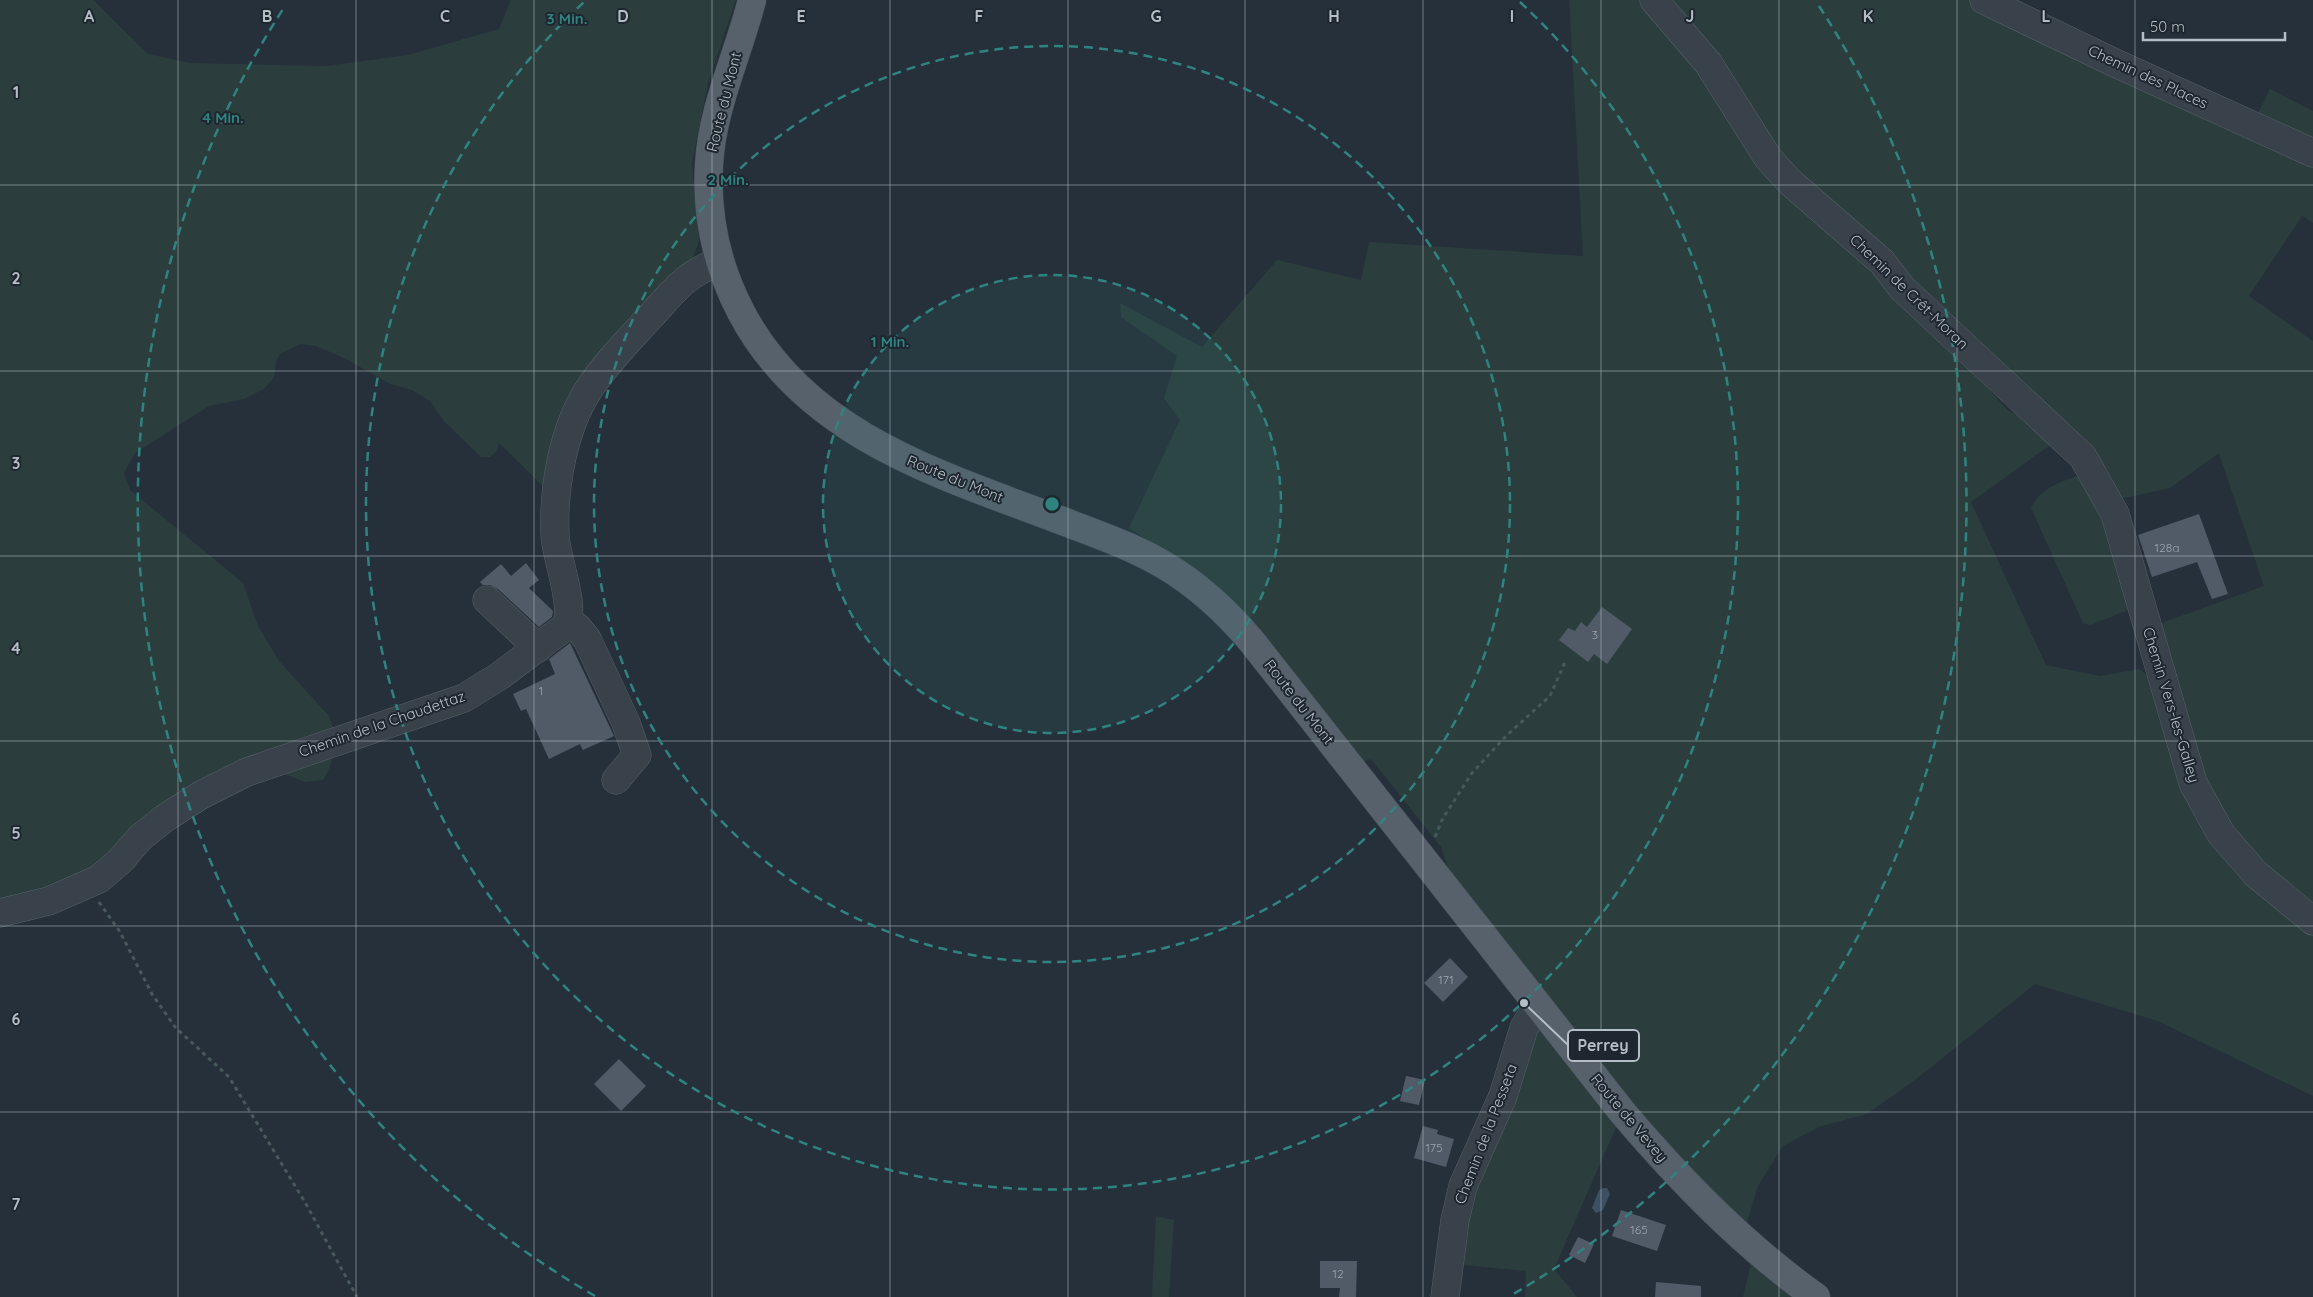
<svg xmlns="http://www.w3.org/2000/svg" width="2313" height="1297" viewBox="0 0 2313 1297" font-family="Quicksand,sans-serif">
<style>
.green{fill:#2b3e3d}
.water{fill:#3d4f62}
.building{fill:#515b68}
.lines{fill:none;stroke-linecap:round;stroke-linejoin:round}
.minor-casing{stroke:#576069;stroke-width:29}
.major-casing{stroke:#424b54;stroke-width:29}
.path{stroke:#47595b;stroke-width:3;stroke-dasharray:4 4;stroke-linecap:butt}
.minor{stroke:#39424b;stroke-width:28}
.major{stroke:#57616b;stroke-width:28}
.grid{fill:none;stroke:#b5bdc6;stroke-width:1;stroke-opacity:0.55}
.ring{fill:none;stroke:#308480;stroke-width:2.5;stroke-dasharray:9 6}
.labels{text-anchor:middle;stroke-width:4;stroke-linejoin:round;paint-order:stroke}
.number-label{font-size:12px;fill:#9ca4ae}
.street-label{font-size:15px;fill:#b5bdc6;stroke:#1e2730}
.grid-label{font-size:16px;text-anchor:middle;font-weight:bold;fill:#b5bdc6;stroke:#1e2730;stroke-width:4;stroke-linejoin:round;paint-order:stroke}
.centre{fill:#308480;stroke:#1e2730;stroke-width:2.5}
.ring-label{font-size:15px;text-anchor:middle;font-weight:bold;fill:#308480;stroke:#1e2730;stroke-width:4;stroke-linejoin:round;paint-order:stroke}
.leader{fill:none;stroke:#b5bdc6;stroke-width:2}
.callout-dot{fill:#b5bdc6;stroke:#1e2730;stroke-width:2}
.callout{fill:#1e2730;stroke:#b5bdc6;stroke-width:2}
.callout-label{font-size:16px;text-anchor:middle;font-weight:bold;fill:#b5bdc6}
</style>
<rect width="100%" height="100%" fill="#26303a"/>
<path class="green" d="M0,0H93L148,54L190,63L326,66L408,55L499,29L511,0H736L708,83L692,163L699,241L692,260L636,322L551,494L499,443L496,452L490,457H481L444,421L430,401L412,390L390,384L346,359L316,346L301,344L281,353L276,361L274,377L264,389L244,399L209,406L135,453L124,473L130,490L243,583L258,626L279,661L329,716C338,736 335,762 323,780L305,782L277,771L198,813L149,843L135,868L111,885L0,908Z
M1569,0H1641L1700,66L1760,170L1888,281L1949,343L2008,411L2032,419L2053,443L1971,502L2046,665L2100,676L2139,669L2153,680L2179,767L2313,932V1096L2158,1021L2035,984L1915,1080L1867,1114L1819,1127L1783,1146L1758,1186L1745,1228L1675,1159L1451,876L1441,847L1371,759L1363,762L1195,571L1129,528L1180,420L1164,398L1177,356L1121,317L1120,303L1202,347L1277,260L1361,280L1369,242L1583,256Z
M1662,0H1971L2313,158V223L2302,216L2249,296L2313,341V907L2226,827L2195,765L2148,628L2264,586L2219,453L2170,488L2115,500L1807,191Z
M2270,89L2313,111V148L2257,116Z
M2077,476L2088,481L2116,545L2132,600L2126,611L2090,625L2083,623L2031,508C2040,489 2058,483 2077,476Z
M1534,1028L1543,1031L1617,1125L1554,1269L1577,1297H1525L1526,1271L1454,1264L1464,1201Z
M1156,1216L1174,1220L1169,1297H1152Z
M1751,1264L1801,1297H1743Z"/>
<path class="water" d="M1603,1188H1607L1610,1194L1603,1210L1596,1213L1592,1208L1599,1190Z"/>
<path class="building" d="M2199,514L2228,594L2212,599L2197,562L2152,577L2138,535Z
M526,563L539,580L529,588L553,611L552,617L539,627L498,589L490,585H483L480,582L501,564L511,576Z
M1602,607L1632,629L1607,664L1594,654L1588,662L1559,640L1568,628L1575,631L1581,622L1587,627Z
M570,643L614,736L583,750L580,744L549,759L526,709L521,711L513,694L555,674L549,659Z
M1450,958L1468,977L1443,1002L1424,983Z
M619,1059L646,1086L621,1111L594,1084Z
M1406,1076L1425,1080L1419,1105L1400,1101Z
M1423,1126L1438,1130L1437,1134L1454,1139L1446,1167L1414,1158Z
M1621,1210L1666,1225L1657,1251L1612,1236Z
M1578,1237L1594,1244L1585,1263L1569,1255Z
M1320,1261H1357L1356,1297H1339L1340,1288H1320Z
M1656,1282L1701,1286V1297H1655Z"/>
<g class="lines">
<g class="minor-casing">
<path id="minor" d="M1654,0L1708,63L1768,158L1790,182L1882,262L1902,288L2083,457L2115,514L2193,783L2221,834L2256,874L2313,921
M1984,0L2115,63L2313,153
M487,600L538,648
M569,621L578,628L587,639L626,723L637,755L616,780
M0,913L49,901L99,879L119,862L140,838L165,818L201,795L247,772L464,698L498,677L565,627C577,608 556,559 555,535C553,488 563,429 589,389C606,363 629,340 650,317C675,290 684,275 720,261
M1445,1297L1455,1220L1463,1186L1503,1096L1524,1028L1538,1005"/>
</g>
<g class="major-casing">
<path id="major" d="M752,0C738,55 712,108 709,165C706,217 717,266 741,312C807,438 945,476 1068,523C1101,536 1134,547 1164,565C1198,585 1228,613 1253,643L1623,1113C1681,1181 1743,1245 1816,1297"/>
</g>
<path class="path" d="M1435,837L1443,818L1472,773L1506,736L1550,696L1566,660
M99,902L120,932L152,994L175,1027L229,1077L306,1204L357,1297"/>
<use href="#minor" class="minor"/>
<use href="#major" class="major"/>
</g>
<path class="grid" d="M178,0V1297M356,0V1297M534,0V1297M712,0V1297M890,0V1297M1068,0V1297M1245,0V1297M1423,0V1297M1601,0V1297M1779,0V1297M1957,0V1297M2135,0V1297M0,185H2313M0,371H2313M0,556H2313M0,741H2313M0,926H2313M0,1112H2313"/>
<circle cx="1052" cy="504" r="229" fill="#308480" fill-opacity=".12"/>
<g class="ring">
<circle cx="1052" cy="504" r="229"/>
<circle cx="1052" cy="504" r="458"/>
<path d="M1520 2A686 686 0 1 1 584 2"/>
<path d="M595 1296A915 915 0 0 1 285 6M1819 6A915 915 0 0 1 1510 1296"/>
</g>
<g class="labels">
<g class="number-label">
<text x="2167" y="552">128a</text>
<text x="1595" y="639">3</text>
<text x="541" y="695">1</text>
<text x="1446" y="984">171</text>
<text x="1434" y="1152">175</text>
<text x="1639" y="1234">165</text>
<text x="1338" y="1278">12</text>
</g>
<g class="street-label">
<text transform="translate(2148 77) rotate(25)" y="5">Chemin des Places</text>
<text transform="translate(724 102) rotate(-76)" y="5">Route du Mont</text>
<text transform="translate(1909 292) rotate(44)" y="5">Chemin de Crêt-Moran</text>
<text transform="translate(955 479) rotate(22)" y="5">Route du Mont</text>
<text transform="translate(1299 702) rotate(52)" y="5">Route du Mont</text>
<text transform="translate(2171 705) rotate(73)" y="5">Chemin Vers-les-Galley</text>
<text transform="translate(382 724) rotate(-19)" y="5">Chemin de la Chaudettaz</text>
<text transform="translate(1629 1118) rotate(50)" y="5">Route de Vevey</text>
<text transform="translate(1486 1134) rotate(-69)" y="5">Chemin de la Pesseta</text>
</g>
</g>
<g class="grid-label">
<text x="89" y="22">A</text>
<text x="267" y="22">B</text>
<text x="445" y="22">C</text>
<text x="623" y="22">D</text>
<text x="801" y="22">E</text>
<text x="979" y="22">F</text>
<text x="1156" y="22">G</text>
<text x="1334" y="22">H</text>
<text x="1512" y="22">I</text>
<text x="1690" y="22">J</text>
<text x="1868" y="22">K</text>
<text x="2046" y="22">L</text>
<text x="16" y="98">1</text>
<text x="16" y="284">2</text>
<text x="16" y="469">3</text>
<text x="16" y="654">4</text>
<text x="16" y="839">5</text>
<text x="16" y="1025">6</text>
<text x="16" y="1210">7</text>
</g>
<circle cx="1052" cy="504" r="8" class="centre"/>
<g class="ring-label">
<text x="567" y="24">3 Min.</text>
<text x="223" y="123">4 Min.</text>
<text x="728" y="185">2 Min.</text>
<text x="890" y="347">1 Min.</text>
</g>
<path class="leader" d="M1524 1003L1568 1045"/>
<circle class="callout-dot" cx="1524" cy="1003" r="5"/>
<rect class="callout" x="1568" y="1030" width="71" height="31" rx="5"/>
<g class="callout-label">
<text x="1603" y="1051">Perrey</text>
</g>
<path d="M2143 32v8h142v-8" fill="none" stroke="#b5bdc6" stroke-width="2.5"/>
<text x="2150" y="32" font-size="15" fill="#b5bdc6" stroke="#1e2730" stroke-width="4" paint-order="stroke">50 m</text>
</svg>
